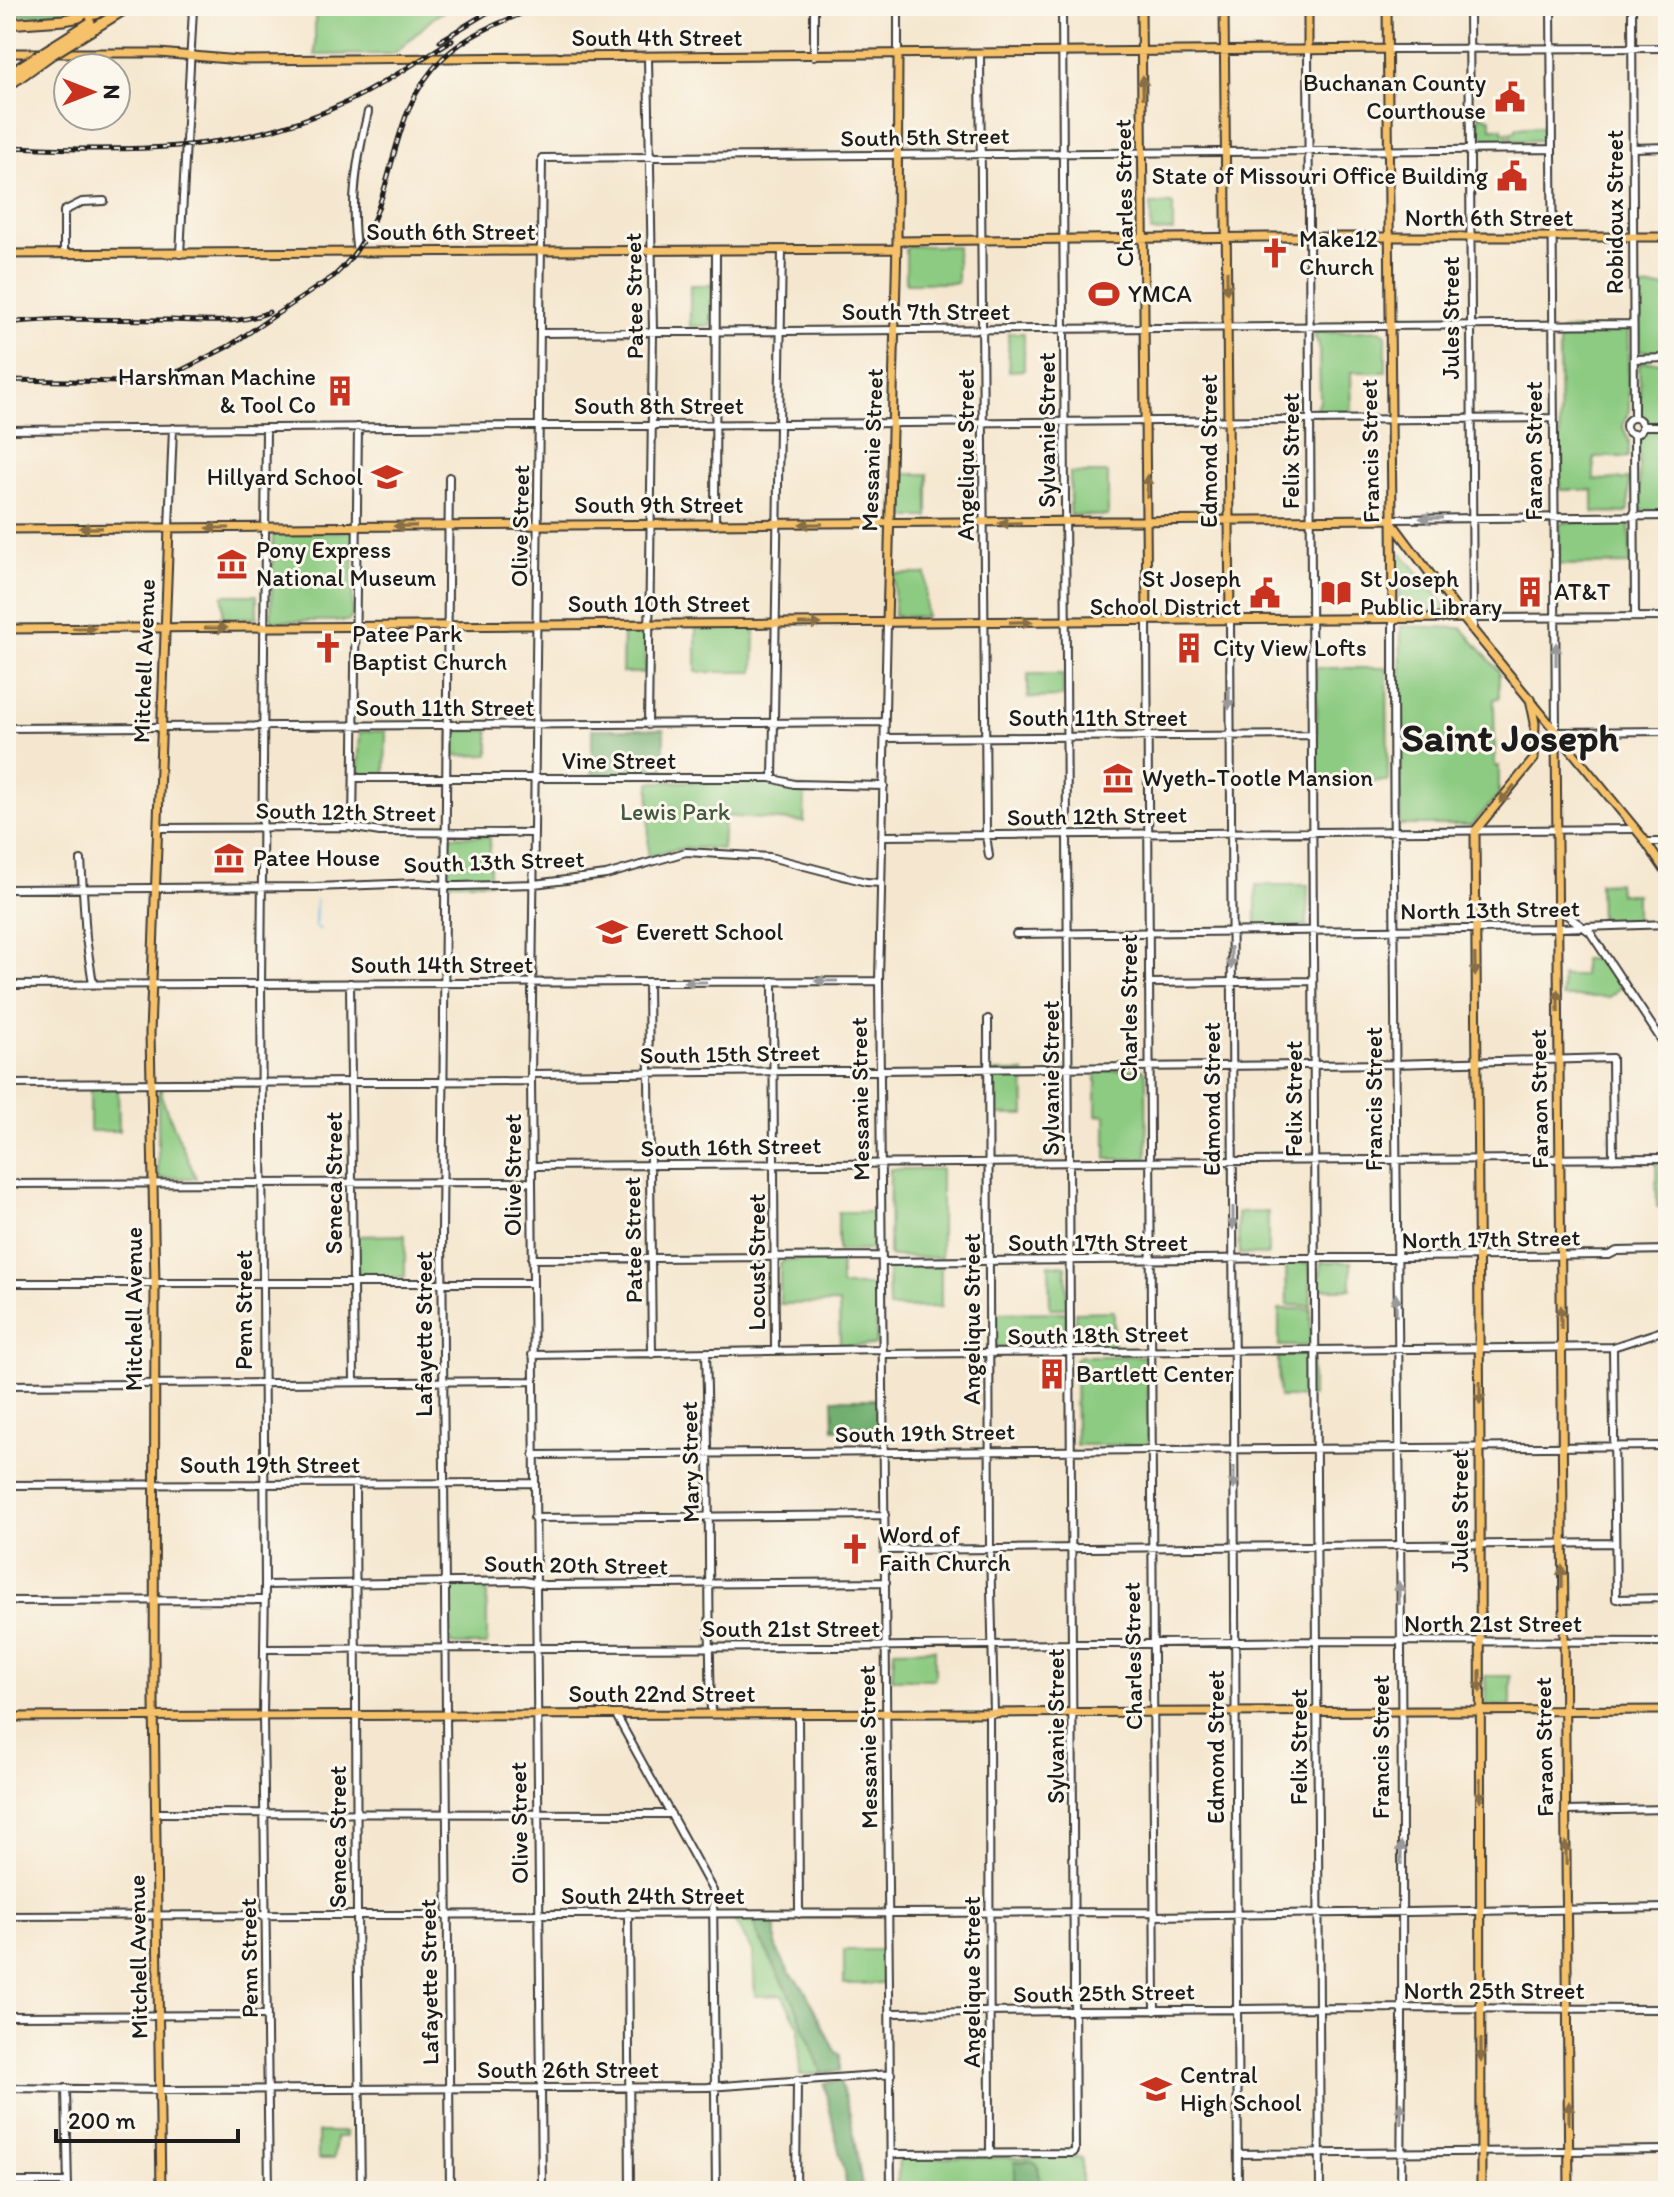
<svg xmlns="http://www.w3.org/2000/svg" width="1674" height="2197" viewBox="0 0 1674 2197" font-family="Itim,sans-serif">
<style>
.green{fill:#8ccb81;stroke:#54744e;stroke-width:2}
.forest{fill:#71af6f;stroke:#466646;stroke-width:2}
.lines{fill:none;stroke-linecap:round;stroke-linejoin:round}
.stream{stroke:#6bbbe6;stroke-width:2}
.minor-casing{stroke:#3d3a37;stroke-width:10}
.major-casing{stroke:#3d3a37;stroke-width:11}
.highway-casing{stroke:#3d3a37;stroke-width:13}
.minor{stroke:#fff;stroke-width:6}
.major{stroke:#f5c16b;stroke-width:7}
.highway{stroke:#f5c16b;stroke-width:9}
.rail-casing{stroke:#1c1c1c;stroke-width:5}
.rail{stroke:#fbf7ec;stroke-width:2;stroke-dasharray:6;stroke-linecap:butt}
.highway-bridge-casing{stroke:#3d3a37;stroke-width:13;stroke-linecap:butt}
.highway-bridge{stroke:#f5c16b;stroke-width:9}
.oneway{fill:#886e44}
.oneway2{fill:#999}
.labels{text-anchor:middle;stroke-width:6;stroke-linejoin:round;paint-order:stroke}
.street-label{font-size:24px;fill:#1c1c1c;stroke:#fbf7ec}
.poi-label{font-size:24px;fill:#1c1c1c;stroke:#fbf7ec;text-anchor:start}
.park-label{font-size:24px;fill:#43593f;stroke:#fbf7ec}
.town-label{font-size:40px;font-weight:bold;fill:#1c1c1c;stroke:#fbf7ec}
</style>
<rect width="100%" height="100%" fill="#fbf7ec"/>
<filter id="ink" filterUnits="userSpaceOnUse"><feTurbulence type="fractalNoise" baseFrequency=".0125" numOctaves="2"/><feDisplacementMap in="SourceGraphic" scale="16" xChannelSelector="R" yChannelSelector="G"/><feConvolveMatrix kernelMatrix="1 2 1 2 8 2 1 2 1" color-interpolation-filters="sRGB"/></filter>
<filter id="wash" filterUnits="userSpaceOnUse"><feTurbulence type="fractalNoise" baseFrequency=".006" numOctaves="4" result="noise"/><feDisplacementMap in="SourceGraphic" scale="32" xChannelSelector="R" yChannelSelector="G"/><feGaussianBlur stdDeviation="1.8" result="paint"/><feColorMatrix in="noise" values="0 0 0 0 0 0 0 0 0 0 0 0 0 0 0 0 0 1.4 0 .05"/><feComposite in="paint" operator="in"/></filter>
<g filter="url(#wash)">
<rect width="100%" height="100%" fill="#f5e7cf"/>
<path class="green" d="M315,6H451L432,19L394,54L315,55Z
M1479,114L1491,119V128H1502V132H1508V141H1479Z
M1541,126L1545,140L1511,141V132L1516,131V128Z
M1151,204H1173V231L1151,232Z
M910,246H957V283H906V249Z
M690,285H714L711,326H690Z
M1668,287V351H1640L1639,288Z
M1628,329L1629,410L1623,427L1629,440V457H1594V480L1629,479V509L1626,513L1593,512V490H1560L1559,333L1563,330Z
M1321,330L1326,333L1380,330L1386,334V372H1351L1352,413H1326L1320,416L1315,411L1320,400L1319,344L1314,336Z
M1008,333H1024V370L1009,371Z
M1643,362H1668V423L1648,422L1641,416L1639,365Z
M1648,430H1668V511H1644L1639,509V440Z
M1070,473H1108V516L1070,515Z
M899,474H928V517H900L895,514Z
M1562,522L1629,523L1631,564L1559,565V527Z
M352,531L354,533L352,616L349,621H274L271,618L273,535L276,532Z
M1398,553H1402L1446,606V611H1400Z
M894,574H926V617L894,616Z
M223,595H257V618H223Z
M1401,626L1462,628L1499,671V698L1494,699L1495,766H1499V794L1472,825H1400Z
M696,628H755L754,672H696Z
M623,629L645,631V673H622Z
M1316,668H1387L1388,781H1317Z
M1028,674H1063V697L1028,698Z
M489,730V755L449,756L451,731Z
M386,731L385,776L360,775L358,771L360,732Z
M766,781L805,789L804,822L724,816L722,849C695,846 674,848 648,857L650,782Z
M452,836H490V882H448V840Z
M1618,882L1619,894H1636V921H1600L1599,883Z
M1256,885H1308L1307,926L1256,927Z
M1583,959H1602L1621,987L1609,997H1562V976H1583Z
M1143,1069L1146,1074L1147,1157L1143,1159H1106V1116L1096,1115V1070Z
M995,1072H1024L1025,1115H992V1075Z
M162,1087V1099L196,1178H161L158,1174V1093Z
M90,1088H118L119,1131H90Z
M1656,1162H1668V1207H1657Z
M890,1169H941V1258L889,1256Z
M838,1212H876L875,1250L838,1251Z
M1268,1212V1255L1239,1254L1237,1213Z
M405,1235V1278L358,1277L356,1236Z
M786,1260H841V1286H877L876,1345L840,1346L839,1303L780,1304V1264Z
M1286,1262L1310,1263L1311,1306L1287,1305Z
M1321,1262H1351V1289H1319Z
M1049,1264L1066,1266L1067,1308H1050Z
M892,1266H941V1307L889,1308L888,1271Z
M1279,1309H1311L1310,1346H1279Z
M1114,1311V1348H1077L1075,1312Z
M1066,1312V1348L998,1349L995,1346V1313Z
M1308,1354L1312,1358V1397H1279L1278,1355Z
M1080,1356H1148V1445H1076L1075,1359Z
M454,1586H487V1645H454L449,1641V1589Z
M935,1649V1679H892L894,1650Z
M1485,1676H1511V1706H1486Z
M732,1917L755,1918L756,1931L795,2004L822,2073L800,2075L799,2026L782,1995L755,1996L753,1951Z
M844,1950H883V1984H844Z
M318,2132H346V2137H336L334,2159H318Z
M1082,2157V2191H897L899,2158Z"/>
<path class="forest" d="M6,6H99C69,16 37,16 6,16Z
M592,729H664V775L592,774Z
M833,1399H878V1428L834,1429Z
M776,1917V1948L789,1972L805,1990L835,2051L840,2055V2071L822,2073L795,2004L756,1931L755,1918Z
M840,2081L850,2114L863,2191H848L824,2083Z
M1031,2161L1038,2165L1041,2191H1015V2162Z"/>
<g class="lines">
<path class="stream" d="M316,900L315,927L320,929"/>
</g>
</g>
<g filter="url(#ink)">
<g class="lines">
<g class="minor-casing">
<path id="minor" d="M1469,6L1473,630
M1551,6L1556,732L1668,731
M1632,6L1634,418
M814,8V56
M1387,49L1668,48
M1308,50L1320,2191
M980,54L986,835L989,856
M898,55V6
M1633,148L1668,147
M357,252C349,206 357,157 368,112
M64,254V211L82,202L104,201
M180,254L193,9
M541,333L1633,324
M1634,359L1668,358
M1626 426a8 8 0 1 1 16 0a8 8 0 1 1-16 0Z
M1642,426H1668
M266,428L261,984L265,1585L263,1715L269,2191
M6,430L1554,418
M1634,434L1635,617
M449,477L442,1233L450,2191
M1390,519L1668,516
M715,525L716,251
M169,528L173,428
M1470,618L1668,617
M1393,619C1393,1143 1406,1667 1401,2191
M1147,620L1155,2011
M1230,620L1238,2191
M887,623L879,981L891,2191
M648,725L653,331L648,58
M6,728L885,722
M885,738L1312,735
M354,778H771L794,784L884,786
M773,778L782,250
M158,828L349,827L380,832L534,833
M353,828L358,427
M883,836L1635,829
M1645,842H1668
M81,860L86,938L93,984
M6,889L315,887L418,883L458,886L534,884L606,875L686,852L770,857L866,882L881,883
M1557,908L1590,932L1668,1050
M1016,934L1557,928L1668,924
M773,981L775,1350
M648,982L652,1354
M350,983L354,1382
M1149,983L1313,981
M6,985L879,981
M988,1019L990,1548L994,1714
M531,1074L1393,1064L1612,1058L1613,1159
M6,1084L531,1081
M532,1166L1668,1158
M6,1184L532,1182
M532,1259L882,1256
M882,1262L1609,1255L1617,1251L1668,1250
M6,1283H531
M1613,1347L1616,1599L1668,1598
M706,1353C710,1474 708,1594 711,1714
M883,1354L1613,1347L1668,1329
M532,1355L883,1349
M6,1385L533,1381
M534,1455L1668,1446
M355,1483L357,1915L361,2191
M6,1485L534,1483
M534,1518L885,1515
M886,1550L1615,1543
M265,1585L524,1581L545,1585L886,1582
M6,1601L265,1600
M265,1649L834,1647L1319,1641L1668,1642
M798,1714L799,1914
M989,1714L990,2154
M616,1715L713,1891L716,2191
M1565,1811L1668,1809
M156,1813L671,1814
M628,1913L630,2191
M6,1916L1155,1912
M1155,1916L1668,1908
M890,2013L1319,2008L1668,2009
M6,2016L267,2015
M6,2088L166,2090L708,2087L891,2074
M66,2088L68,2191
M891,2154L1073,2153L1075,2151L1062,6
M1238,2154L1668,2150
M6,2182H68
M542,2191L531,1081L542,158L1552,149
M796,2191L797,2080"/>
</g>
<g class="major-casing">
<path id="major" d="M1141,6L1147,620
M1224,6L1230,620
M1308,6V50
M1387,6L1393,619
M6,53H40
M56,53H159L239,60L1387,49
M897,241L1268,237H1668
M6,254L897,249
M1393,524L1463,618L1643,838L1668,875
M6,529L1390,519
M887,623L897,241L898,55
M6,629L1463,618
M1556,732L1569,2191
M6,1717L1668,1710
M161,2191L154,1701L155,1284L150,1033L169,528
M1481,2191L1480,1446L1475,831L1534,759L1535,723L1530,699"/>
</g>
<g class="highway-casing">
<path id="highway" d="M6,24L64,20L110,11"/>
</g>
<use href="#minor" class="minor"/>
<use href="#major" class="major"/>
<use href="#highway" class="highway"/>
<g class="rail-casing">
<path id="rail" d="M440,41L498,6
M6,147C125,151 237,155 347,102C384,84 418,61 452,40
M16,322C67,317 119,320 171,320C202,321 239,325 269,312
M6,380L126,382L180,371L229,346L334,276C405,211 378,121 443,58C470,32 507,20 541,6"/>
</g>
<use href="#rail" class="rail"/>
<g class="highway-bridge-casing">
<path id="highway-bridge" d="M6,76L90,23
M6,87L49,56L130,6"/>
</g>
<use href="#highway-bridge" class="highway-bridge"/>
</g>
<defs><path id="oneway-solid" d="M-6-.8H1V-3.2L6.5 0L1 3.2V.8H-6Z" transform="scale(2)"/></defs>
<g class="oneway">
<use href="#oneway-solid" transform="translate(1143 87) rotate(-91)"/>
<use href="#oneway-solid" transform="translate(1227 282) rotate(90)"/>
<use href="#oneway-solid" transform="translate(1147 486) rotate(-90)"/>
<use href="#oneway-solid" transform="translate(1010 523) rotate(179)"/>
<use href="#oneway-solid" transform="translate(811 524) rotate(180)"/>
<use href="#oneway-solid" transform="translate(405 526) rotate(179)"/>
<use href="#oneway-solid" transform="translate(91 528) rotate(179)"/>
<use href="#oneway-solid" transform="translate(218 528) rotate(180)"/>
<use href="#oneway-solid" transform="translate(1021 622) rotate(-1)"/>
<use href="#oneway-solid" transform="translate(810 624)"/>
<use href="#oneway-solid" transform="translate(84 628)"/>
<use href="#oneway-solid" transform="translate(216 628)"/>
<use href="#oneway-solid" transform="translate(1507 794) rotate(130)"/>
<use href="#oneway-solid" transform="translate(1475 965) rotate(89)"/>
<use href="#oneway-solid" transform="translate(1558 1001) rotate(-91)"/>
<use href="#oneway-solid" transform="translate(1561 1317) rotate(-90)"/>
<use href="#oneway-solid" transform="translate(1480 1393) rotate(90)"/>
<use href="#oneway-solid" transform="translate(1562 1577) rotate(-90)"/>
<use href="#oneway-solid" transform="translate(1480 1681) rotate(90)"/>
<use href="#oneway-solid" transform="translate(1480 1790) rotate(90)"/>
<use href="#oneway-solid" transform="translate(1566 1853) rotate(-91)"/>
<use href="#oneway-solid" transform="translate(1481 2050) rotate(90)"/>
<use href="#oneway-solid" transform="translate(1569 2113) rotate(-90)"/>
</g>
<g class="oneway2">
<use href="#oneway-solid" transform="translate(1431 518) rotate(179)"/>
<use href="#oneway-solid" transform="translate(1556 654) rotate(-90)"/>
<use href="#oneway-solid" transform="translate(1229 698) rotate(90)"/>
<use href="#oneway-solid" transform="translate(1231 958) rotate(89)"/>
<use href="#oneway-solid" transform="translate(826 981) rotate(180)"/>
<use href="#oneway-solid" transform="translate(695 982) rotate(180)"/>
<use href="#oneway-solid" transform="translate(1233 1218) rotate(90)"/>
<use href="#oneway-solid" transform="translate(1396 1305) rotate(-91)"/>
<use href="#oneway-solid" transform="translate(1234 1478) rotate(90)"/>
<use href="#oneway-solid" transform="translate(1399 1593) rotate(-91)"/>
<use href="#oneway-solid" transform="translate(1401 1853) rotate(-90)"/>
<use href="#oneway-solid" transform="translate(1401 2113) rotate(-90)"/>
</g>
</g>
<defs>
<g id="civic-bare" transform="scale(2.4)"><path d="M-.6-6.5H3V-4.5H.6V-3L4-1V1h2V6H-6V1h2V-1L-.6-3ZM-1.2 2.5V6h2.4V2.5Z" fill="#c8321e" stroke="#fbf7ec" stroke-width="2.5" paint-order="stroke"/></g>
<g id="church-bare" transform="scale(2.4)"><path d="M-1.2-6h2.4v3.5h3.3v2.4h-3.3V6h-2.4V-.1h-3.3v-2.4h3.3Z" fill="#c8321e" stroke="#fbf7ec" stroke-width="2.5" paint-order="stroke"/></g>
<g id="stadium-bare" transform="scale(2.4)"><path d="M0-5a6.5 5 0 1 0 0 10a6.5 5 0 1 0 0-10ZM-3.5-1.8h7v3.6h-7Z" fill="#c8321e" stroke="#fbf7ec" stroke-width="2.5" paint-order="stroke"/></g>
<g id="building-bare" transform="scale(2.4)"><path d="M-4-6H4V6H1V3H-1V6H-4ZM-2.5-4.3h1.7v1.8h-1.7ZM.8-4.3h1.7v1.8H.8ZM-2.5-1h1.7V.8h-1.7ZM.8-1h1.7V.8H.8Z" fill="#c8321e" stroke="#fbf7ec" stroke-width="2.5" paint-order="stroke"/></g>
<g id="school-bare" transform="scale(2.4)"><path d="M0-5L7-2L0 1L-7-2ZM-4 1L0 2.5L4 1V4Q0 6-4 4Z" fill="#c8321e" stroke="#fbf7ec" stroke-width="2.5" paint-order="stroke"/></g>
<g id="museum-bare" transform="scale(2.4)"><path d="M0-6L6-3V-2H-6V-3ZM-5-1h2V3h-2ZM-1-1h2V3h-2ZM3-1h2V3H3ZM-6 4H6V6H-6Z" fill="#c8321e" stroke="#fbf7ec" stroke-width="2.5" paint-order="stroke"/></g>
<g id="library-bare" transform="scale(2.4)"><path d="M-6-4Q-3-5.5-.7-3.5V5Q-3 3-6 4ZM6-4Q3-5.5 .7-3.5V5Q3 3 6 4Z" fill="#c8321e" stroke="#fbf7ec" stroke-width="2.5" paint-order="stroke"/></g>
</defs>
<g fill-rule="evenodd">
<use href="#civic-bare" x="1510" y="97"/>
<use href="#civic-bare" x="1512" y="176"/>
<use href="#church-bare" x="1275" y="253"/>
<use href="#stadium-bare" x="1104" y="294"/>
<use href="#building-bare" x="340" y="391"/>
<use href="#school-bare" x="387" y="477"/>
<use href="#museum-bare" x="232" y="564"/>
<use href="#building-bare" x="1530" y="592"/>
<use href="#civic-bare" x="1265" y="593"/>
<use href="#library-bare" x="1336" y="593"/>
<use href="#church-bare" x="328" y="648"/>
<use href="#building-bare" x="1189" y="648"/>
<use href="#museum-bare" x="1118" y="778"/>
<use href="#museum-bare" x="229" y="858"/>
<use href="#school-bare" x="612" y="932"/>
<use href="#building-bare" x="1052" y="1374"/>
<use href="#church-bare" x="855" y="1549"/>
<use href="#school-bare" x="1156" y="2089"/>
</g>
<g class="labels">
<g class="street-label">
<text x="657" y="46">South 4th Street</text>
<text transform="translate(925 137) rotate(-1)" y="8">South 5th Street</text>
<text transform="translate(1124 193) rotate(-91)" y="8">Charles Street</text>
<text transform="translate(1615 212) rotate(-90)" y="8">Robidoux Street</text>
<text x="1489" y="226">North 6th Street</text>
<text x="451" y="240">South 6th Street</text>
<text transform="translate(634 296) rotate(-91)" y="8">Patee Street</text>
<text x="926" y="320">South 7th Street</text>
<text transform="translate(1451 318) rotate(-90)" y="8">Jules Street</text>
<text x="659" y="414">South 8th Street</text>
<text transform="translate(1047 430) rotate(-90)" y="8">Sylvanie Street</text>
<text transform="translate(872 450) rotate(-88)" y="8">Messanie Street</text>
<text transform="translate(1209 451) rotate(-90)" y="8">Edmond Street</text>
<text transform="translate(1291 451) rotate(-90)" y="8">Felix Street</text>
<text transform="translate(1370 451) rotate(-91)" y="8">Francis Street</text>
<text transform="translate(1534 451) rotate(-90)" y="8">Faraon Street</text>
<text transform="translate(966 455) rotate(-90)" y="8">Angelique Street</text>
<text x="659" y="513">South 9th Street</text>
<text transform="translate(520 526) rotate(-89)" y="8">Olive Street</text>
<text x="659" y="612">South 10th Street</text>
<text transform="translate(144 661) rotate(-88)" y="8">Mitchell Avenue</text>
<text x="445" y="716">South 11th Street</text>
<text x="1098" y="726">South 11th Street</text>
<text x="619" y="769">Vine Street</text>
<text transform="translate(346 812) rotate(1)" y="8">South 12th Street</text>
<text transform="translate(1097 816) rotate(-1)" y="8">South 12th Street</text>
<text transform="translate(494 862) rotate(-2)" y="8">South 13th Street</text>
<text transform="translate(1490 910) rotate(-1)" y="8">North 13th Street</text>
<text x="442" y="973">South 14th Street</text>
<text transform="translate(1129 1008) rotate(-90)" y="8">Charles Street</text>
<text transform="translate(730 1054) rotate(-1)" y="8">South 15th Street</text>
<text transform="translate(1051 1078) rotate(-90)" y="8">Sylvanie Street</text>
<text transform="translate(860 1099) rotate(-91)" y="8">Messanie Street</text>
<text transform="translate(1212 1099) rotate(-90)" y="8">Edmond Street</text>
<text transform="translate(1294 1099) rotate(-90)" y="8">Felix Street</text>
<text transform="translate(1374 1099) rotate(-90)" y="8">Francis Street</text>
<text transform="translate(1539 1099) rotate(-91)" y="8">Faraon Street</text>
<text transform="translate(731 1147) rotate(-1)" y="8">South 16th Street</text>
<text transform="translate(513 1175) rotate(-90)" y="8">Olive Street</text>
<text transform="translate(334 1183) rotate(-90)" y="8">Seneca Street</text>
<text transform="translate(1491 1239) rotate(-1)" y="8">North 17th Street</text>
<text transform="translate(633 1240) rotate(-91)" y="8">Patee Street</text>
<text x="1098" y="1251">South 17th Street</text>
<text transform="translate(757 1262) rotate(-90)" y="8">Locust Street</text>
<text transform="translate(134 1309) rotate(-90)" y="8">Mitchell Avenue</text>
<text transform="translate(244 1310) rotate(-90)" y="8">Penn Street</text>
<text transform="translate(972 1319) rotate(-90)" y="8">Angelique Street</text>
<text transform="translate(424 1334) rotate(-90)" y="8">Lafayette Street</text>
<text transform="translate(1098 1335) rotate(-1)" y="8">South 18th Street</text>
<text transform="translate(925 1433) rotate(-1)" y="8">South 19th Street</text>
<text transform="translate(690 1462) rotate(-91)" y="8">Mary Street</text>
<text x="270" y="1473">South 19th Street</text>
<text transform="translate(1460 1511) rotate(-90)" y="8">Jules Street</text>
<text transform="translate(576 1565) rotate(1)" y="8">South 20th Street</text>
<text x="1493" y="1632">North 21st Street</text>
<text x="791" y="1637">South 21st Street</text>
<text transform="translate(1133 1656) rotate(-91)" y="8">Charles Street</text>
<text x="662" y="1702">South 22nd Street</text>
<text transform="translate(1056 1726) rotate(-90)" y="8">Sylvanie Street</text>
<text transform="translate(868 1747) rotate(-91)" y="8">Messanie Street</text>
<text transform="translate(1216 1747) rotate(-90)" y="8">Edmond Street</text>
<text transform="translate(1299 1747) rotate(-90)" y="8">Felix Street</text>
<text transform="translate(1381 1747) rotate(-90)" y="8">Francis Street</text>
<text transform="translate(1544 1747) rotate(-91)" y="8">Faraon Street</text>
<text transform="translate(519 1823) rotate(-91)" y="8">Olive Street</text>
<text transform="translate(338 1837) rotate(-90)" y="8">Seneca Street</text>
<text x="653" y="1904">South 24th Street</text>
<text transform="translate(138 1957) rotate(-91)" y="8">Mitchell Avenue</text>
<text transform="translate(249 1958) rotate(-91)" y="8">Penn Street</text>
<text transform="translate(429 1982) rotate(-91)" y="8">Lafayette Street</text>
<text transform="translate(972 1982) rotate(-90)" y="8">Angelique Street</text>
<text x="1494" y="1999">North 25th Street</text>
<text transform="translate(1104 1993) rotate(-1)" y="8">South 25th Street</text>
<text x="568" y="2078">South 26th Street</text>
</g>
<g class="poi-label">
<text x="1486" y="91" text-anchor="end">Buchanan County<tspan x="1486" dy="28">Courthouse</tspan></text>
<text x="1488" y="184" text-anchor="end">State of Missouri Office Building</text>
<text x="1299" y="247">Make12<tspan x="1299" dy="28">Church</tspan></text>
<text x="1128" y="302">YMCA</text>
<text x="316" y="385" text-anchor="end">Harshman Machine<tspan x="316" dy="28">&amp; Tool Co</tspan></text>
<text x="363" y="485" text-anchor="end">Hillyard School</text>
<text x="256" y="558">Pony Express<tspan x="256" dy="28">National Museum</tspan></text>
<text x="1241" y="587" text-anchor="end">St Joseph<tspan x="1241" dy="28">School District</tspan></text>
<text x="1360" y="587">St Joseph<tspan x="1360" dy="28">Public Library</tspan></text>
<text x="1554" y="600">AT&amp;T</text>
<text x="352" y="642">Patee Park<tspan x="352" dy="28">Baptist Church</tspan></text>
<text x="1213" y="656">City View Lofts</text>
<text x="1142" y="786">Wyeth-Tootle Mansion</text>
<text x="253" y="866">Patee House</text>
<text x="636" y="940">Everett School</text>
<text x="1076" y="1382">Bartlett Center</text>
<text x="879" y="1543">Word of<tspan x="879" dy="28">Faith Church</tspan></text>
<text x="1180" y="2083">Central<tspan x="1180" dy="28">High School</tspan></text>
</g>
<g class="park-label">
<text x="675" y="820">Lewis Park</text>
</g>
<g class="town-label">
<text x="1510" y="751">Saint Joseph</text>
</g>
</g>
<rect width="1674" height="2197" fill="none" stroke="#fbf7ec" stroke-width="32"/>
<g transform="translate(92 92) rotate(90)"><circle r="38" fill="#fbf7ec" stroke="#a29f99" stroke-width="2"/>
<path d="M0-6L14 30L0 20L-14 30Z" fill="#c8321e"/>
<text y="-12" font-size="22" font-weight="bold" text-anchor="middle" fill="#1c1c1c">N</text>
</g>
<path d="M56 2129v12h182v-12" fill="none" stroke="#1c1c1c" stroke-width="4"/>
<text x="68" y="2129" font-size="24" fill="#1c1c1c" stroke="#fbf7ec" stroke-width="6" paint-order="stroke">200 m</text>
</svg>
